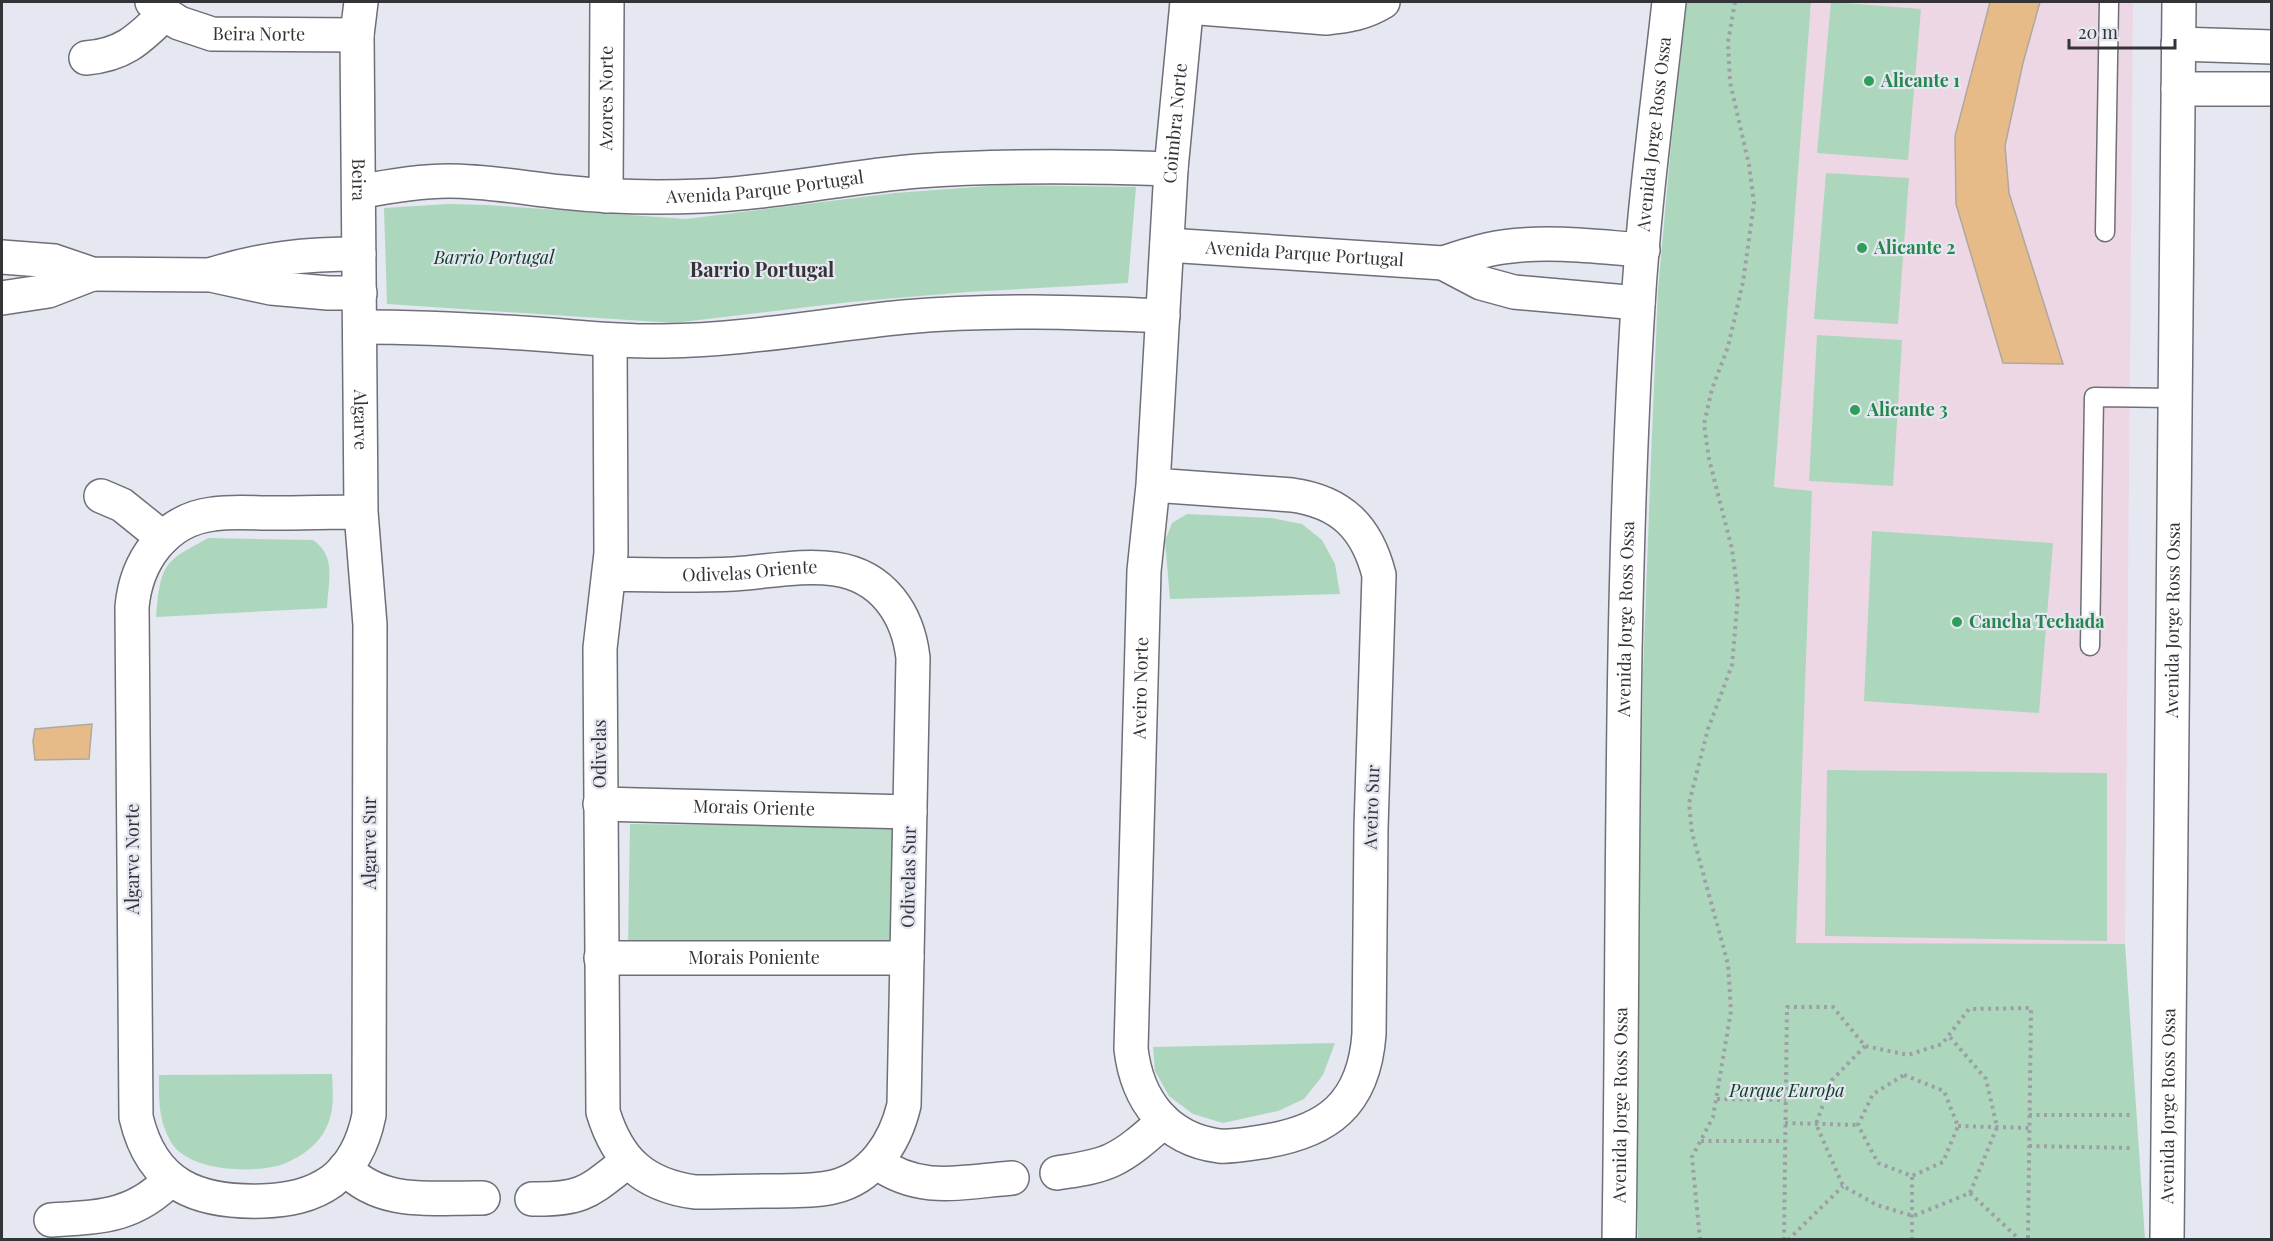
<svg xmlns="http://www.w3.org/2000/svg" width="2273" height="1241" viewBox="0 0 2273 1241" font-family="'Playfair Display',serif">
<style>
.education{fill:#edd7e4}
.green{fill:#add7bc}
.building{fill:#e6bb88;stroke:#afa8a0;stroke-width:1.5}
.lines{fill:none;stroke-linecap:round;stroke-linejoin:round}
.lane-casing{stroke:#6e6f78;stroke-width:21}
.street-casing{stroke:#6e6f78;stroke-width:36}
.secondary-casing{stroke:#6e6f78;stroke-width:36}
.path{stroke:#9d9ea6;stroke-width:4;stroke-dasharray:3 4.5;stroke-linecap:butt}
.lane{stroke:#fff;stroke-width:18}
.street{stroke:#fff;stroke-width:33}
.secondary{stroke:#fff;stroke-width:33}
.leisure-dot{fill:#2e9e5b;stroke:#e5e7f1;stroke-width:2}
.labels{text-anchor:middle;stroke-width:4.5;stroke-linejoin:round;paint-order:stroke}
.street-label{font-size:18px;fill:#343438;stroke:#e5e7f1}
.leisure-label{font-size:18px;font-weight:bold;fill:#27864d;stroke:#e5e7f1;text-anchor:start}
.park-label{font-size:18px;font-style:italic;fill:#0f4027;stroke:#e5e7f1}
.neighbourhood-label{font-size:20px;font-weight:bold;fill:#343438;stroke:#e5e7f1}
</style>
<rect width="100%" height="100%" fill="#e5e7f1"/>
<path class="education" d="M1811,2H2133L2125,944H1796L1812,492L1774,488Z"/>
<path class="green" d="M1687,2H1811L1774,487L1812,491L1796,943L2125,944L2145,1239L1638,1240L1636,1033L1643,674L1651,458L1658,290L1671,145Z
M1831,2L1921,9L1908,160L1817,153Z
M1826,173L1909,178L1898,324L1814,319Z
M1003,185L1136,187L1128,283L967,292L850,302L674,323L387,304L384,208L448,204L487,205L686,219L895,193Z
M1817,335L1902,340L1893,486L1809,481Z
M1187,514L1271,518L1302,524L1322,540L1335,564L1340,594L1170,599L1165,541L1172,523Z
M1872,531L2053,543L2039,713L1864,701Z
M208,538L313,540C337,556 328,582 327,608L156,617C158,601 158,578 168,565C177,553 195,546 208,538Z
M1827,770L2107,773V941L1825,936Z
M630,824L896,827L894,950L628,946Z
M1335,1043L1323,1075L1304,1099L1278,1111L1223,1123L1193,1114L1169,1096L1155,1071L1153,1047Z
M332,1074C333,1095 335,1113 324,1132C315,1148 295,1161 277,1166C247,1173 188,1171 171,1142C158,1119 159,1101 159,1075Z"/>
<path class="building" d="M1990,2H2040L2023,63L2005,146L2009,193L2063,364L2003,363L1956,204L1955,136Z
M92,724L89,759L35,760L33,741L35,729Z"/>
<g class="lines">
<g class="lane-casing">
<path id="lane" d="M2105,232L2109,2
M2090,646L2094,397L2175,398"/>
</g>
<g class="street-casing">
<g id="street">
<path id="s1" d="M152,2L165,14L179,23L212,34L357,35"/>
<path id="s2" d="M361,2L357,35L361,512L370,625L369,1115C364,1140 353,1165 332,1181C311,1196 288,1200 263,1201C198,1203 152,1186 136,1117L132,607C136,562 164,520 213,514C232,511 253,513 273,513C302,513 332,512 361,512"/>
<path d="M1187,7L1326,18C1348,16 1365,13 1383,2"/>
<path d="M2178,44L2272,47"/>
<path d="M86,58C124,55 139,39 165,14"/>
<path d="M2178,89H2272"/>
<path id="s3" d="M359,192C389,186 419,181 449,181C487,181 524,188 562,192C608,197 655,198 702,196C774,193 845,177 918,171C1002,165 1087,166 1171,169"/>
<path id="s4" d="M606,196L607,2"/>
<path id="s5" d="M1167,245L1443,263C1465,256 1488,248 1511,246C1554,241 1599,247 1643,250"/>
<path d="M2,257L54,261L92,274L211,275L271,288L328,293H360"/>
<path d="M1443,263L1481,283L1514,292L1638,303"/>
<path d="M213,274C264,258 306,254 359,254"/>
<path d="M2,298L48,291L92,274"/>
<path d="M360,327C420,327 478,330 537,334C580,337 622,342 664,341C745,340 824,325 904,317C990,309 1077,312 1163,316"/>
<path id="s6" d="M1153,485L1292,495C1342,502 1367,528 1379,575L1371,828L1369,1034C1364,1104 1328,1132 1261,1142C1247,1144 1233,1147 1219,1146C1166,1139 1137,1100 1131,1049L1144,571L1153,485L1171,169L1187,2"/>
<path d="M101,496L122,505L163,538"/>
<path id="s7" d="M609,574C651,575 692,576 734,574C767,572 802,564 835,569C883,576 908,614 913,658L904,1105C895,1143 872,1178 833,1187C813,1192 793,1190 773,1191C747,1191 721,1192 695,1192C644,1185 618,1161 603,1112L600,648L611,553L610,340"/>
<path id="s8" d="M600,804L910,812"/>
<path id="s9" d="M601,958H907"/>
<path d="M876,1162C920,1194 961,1182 1012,1178"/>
<path d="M345,1168C382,1207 433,1197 483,1198"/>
<path d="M1057,1173C1075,1170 1095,1168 1112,1160C1131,1151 1148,1135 1164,1121"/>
<path d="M532,1199C584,1200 589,1191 628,1161"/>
<path d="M51,1220C101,1217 134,1217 171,1179"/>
</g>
</g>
<g class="secondary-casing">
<g id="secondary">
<path id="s10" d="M1619,1240C1624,928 1619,616 1638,305C1644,204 1658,103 1669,2"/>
<path id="s11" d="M2167,1240L2179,2"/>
</g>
</g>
<path class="path" d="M1865,1046L1832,1080L1816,1124L1843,1186L1877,1205L1913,1216L1970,1193L1997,1127L1986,1079L1949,1036
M1904,1075L1944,1091L1958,1126L1943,1162L1912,1176L1878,1163L1858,1125L1873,1094Z
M1717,1099L1786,1100
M2029,1115H2132
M1785,1123L1858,1125
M1958,1126L2029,1128
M1701,1141H1785
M2029,1146L2132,1148
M1970,1193L2020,1240
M1700,1240L1692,1157L1713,1117L1731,1011L1728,964L1692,833L1689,803L1708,729L1732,665L1738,595L1732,549L1709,459L1704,424L1712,389L1728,347L1743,282L1754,203L1749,165L1730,82L1728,42L1735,2
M1784,1240L1787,1007H1833L1865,1046L1908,1055L1942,1044L1969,1009L2031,1008L2028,1240
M1788,1240L1843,1186
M1912,1240V1176"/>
<use href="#lane" class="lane"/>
<use href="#street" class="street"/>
<use href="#secondary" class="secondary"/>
</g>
<g class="leisure-dot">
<circle cx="1869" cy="81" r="6"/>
<circle cx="1862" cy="248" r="6"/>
<circle cx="1855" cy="410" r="6"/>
<circle cx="1957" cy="622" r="6"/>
</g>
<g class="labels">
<g class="street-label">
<text dy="6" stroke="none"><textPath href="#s1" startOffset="116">Beira Norte</textPath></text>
<text dy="6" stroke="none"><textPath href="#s4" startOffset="98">Azores Norte</textPath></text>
<text dy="6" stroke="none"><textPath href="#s6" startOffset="2006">Coimbra Norte</textPath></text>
<text dy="6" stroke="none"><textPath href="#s10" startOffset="1107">Avenida Jorge Ross Ossa</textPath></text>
<text dy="6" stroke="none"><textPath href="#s2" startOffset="178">Beira</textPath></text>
<text dy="6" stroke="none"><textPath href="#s3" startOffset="408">Avenida Parque Portugal</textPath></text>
<text dy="6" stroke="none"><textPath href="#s5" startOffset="138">Avenida Parque Portugal</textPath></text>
<text dy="6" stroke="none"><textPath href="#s2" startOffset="418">Algarve</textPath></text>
<text dy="6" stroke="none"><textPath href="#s7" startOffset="141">Odivelas Oriente</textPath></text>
<text dy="6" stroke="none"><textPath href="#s10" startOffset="621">Avenida Jorge Ross Ossa</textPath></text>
<text dy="6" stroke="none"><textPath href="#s11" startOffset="620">Avenida Jorge Ross Ossa</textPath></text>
<text dy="6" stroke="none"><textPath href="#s6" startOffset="1440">Aveiro Norte</textPath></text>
<text transform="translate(600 754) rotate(-90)" y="6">Odivelas</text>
<text transform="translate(1372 807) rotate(-88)" y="6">Aveiro Sur</text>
<text dy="6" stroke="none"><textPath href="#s8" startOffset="154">Morais Oriente</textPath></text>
<text transform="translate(370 843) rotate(-90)" y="6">Algarve Sur</text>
<text transform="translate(133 859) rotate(-90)" y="6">Algarve Norte</text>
<text transform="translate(909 877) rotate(-89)" y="6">Odivelas Sur</text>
<text dy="6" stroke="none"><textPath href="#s9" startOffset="153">Morais Poniente</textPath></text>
<text dy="6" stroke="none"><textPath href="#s10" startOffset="135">Avenida Jorge Ross Ossa</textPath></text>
<text dy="6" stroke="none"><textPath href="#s11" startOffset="134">Avenida Jorge Ross Ossa</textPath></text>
</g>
<g class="leisure-label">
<text x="1881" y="87">Alicante 1</text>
<text x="1874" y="254">Alicante 2</text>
<text x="1867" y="416">Alicante 3</text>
<text x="1969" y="628">Cancha Techada</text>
</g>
<g class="park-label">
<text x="494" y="264">Barrio Portugal</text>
<text x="1787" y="1097">Parque Europa</text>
</g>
<g class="neighbourhood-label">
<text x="762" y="277">Barrio Portugal</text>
</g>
</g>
<rect width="2273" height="1241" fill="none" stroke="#343438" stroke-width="6"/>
<path d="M2069 39v9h106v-9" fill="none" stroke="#343438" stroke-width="3"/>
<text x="2078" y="39" font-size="18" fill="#343438" stroke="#e5e7f1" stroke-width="4.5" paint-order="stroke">20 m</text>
</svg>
